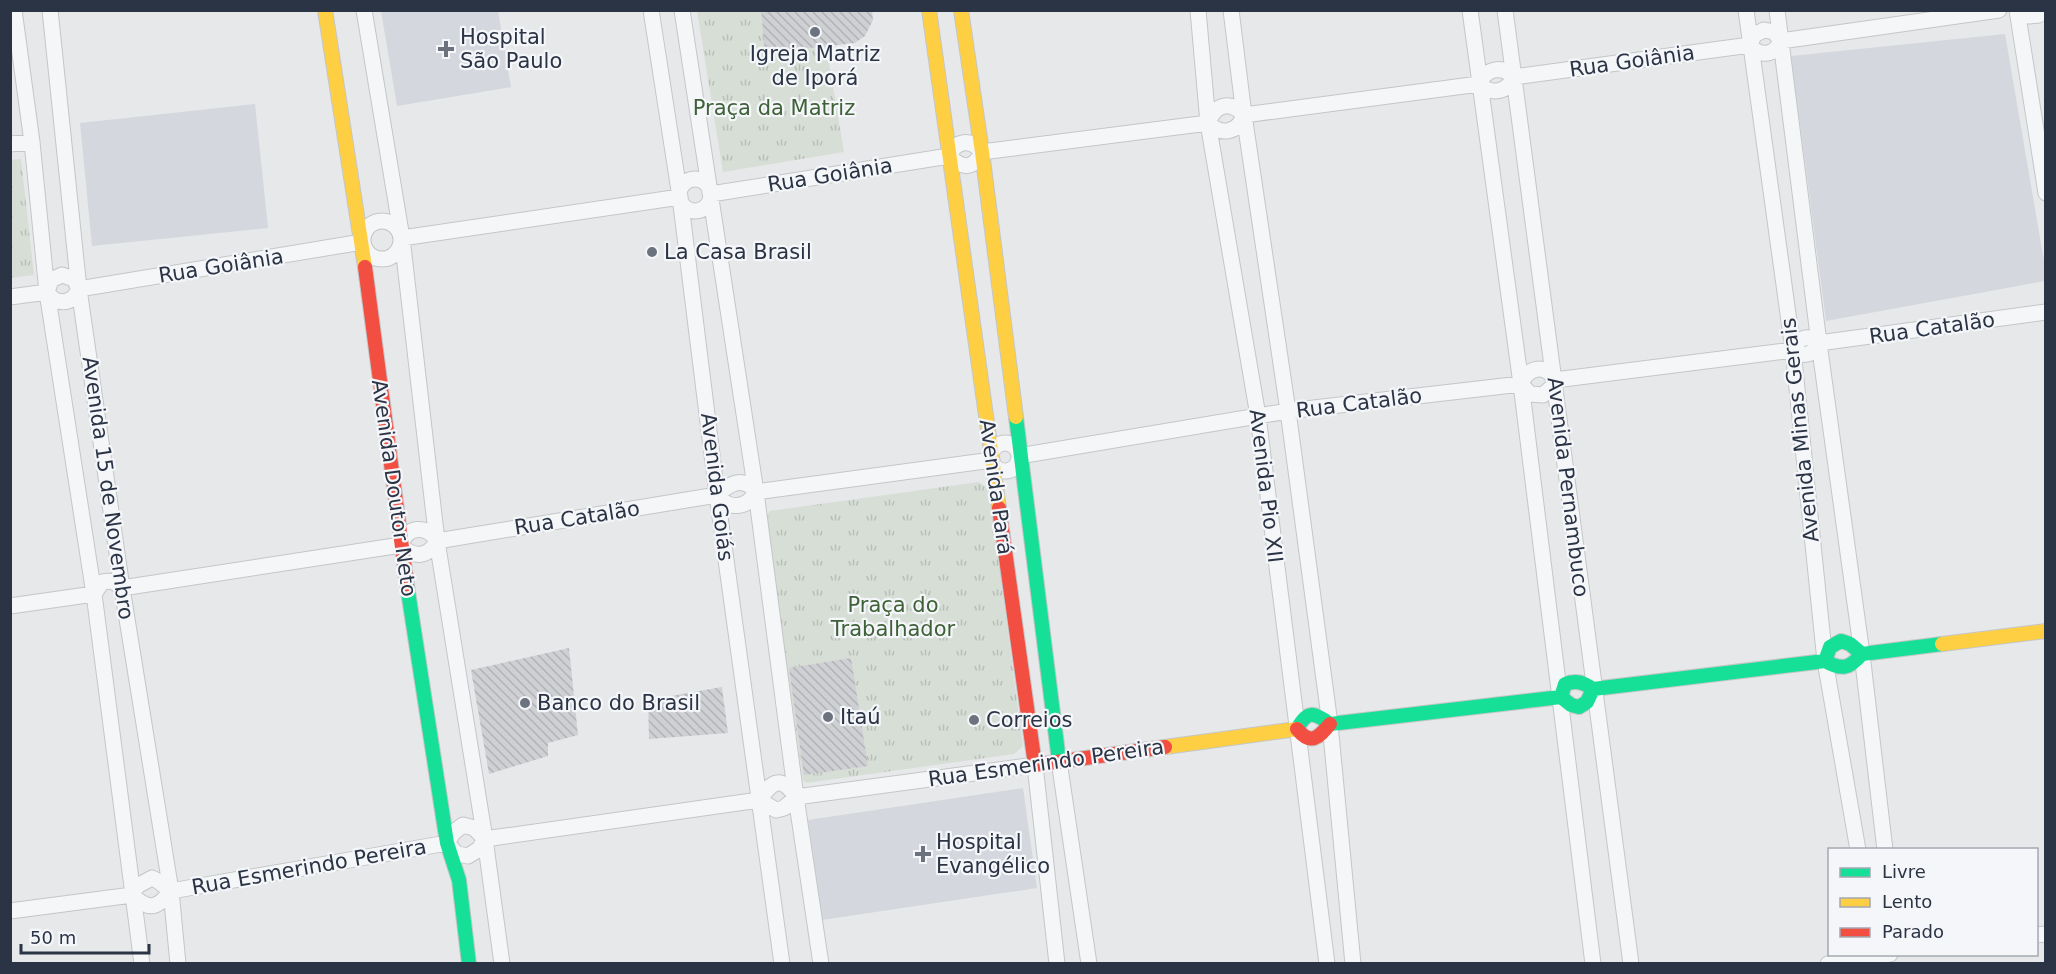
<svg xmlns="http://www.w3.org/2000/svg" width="2056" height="974" viewBox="0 0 2056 974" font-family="'DejaVu Sans',sans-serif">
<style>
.built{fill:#d4d7dd}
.park{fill:url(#park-tufts)}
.building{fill:url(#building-back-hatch)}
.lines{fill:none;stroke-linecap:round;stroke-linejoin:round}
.street-casing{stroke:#c4c6c8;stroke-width:17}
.fast-casing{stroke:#c4c6c8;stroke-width:16}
.slow-casing{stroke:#c4c6c8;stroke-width:16}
.jam-casing{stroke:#c4c6c8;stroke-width:16}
.street{stroke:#f5f6f7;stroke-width:15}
.fast{stroke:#16e098;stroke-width:14}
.slow{stroke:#ffcf43;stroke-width:14}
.jam{stroke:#f24e42;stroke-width:14}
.poi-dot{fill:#6c737f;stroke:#f4f6f9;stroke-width:2}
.labels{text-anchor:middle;stroke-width:4.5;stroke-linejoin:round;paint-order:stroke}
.poi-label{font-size:21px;fill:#2b3445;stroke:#f4f6f9;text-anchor:start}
.street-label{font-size:21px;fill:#2b3445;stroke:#f4f6f9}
.park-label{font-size:21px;fill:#3f6138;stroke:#f4f6f9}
</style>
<defs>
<pattern id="park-tufts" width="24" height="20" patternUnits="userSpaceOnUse" patternTransform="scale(1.5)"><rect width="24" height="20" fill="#d6ded6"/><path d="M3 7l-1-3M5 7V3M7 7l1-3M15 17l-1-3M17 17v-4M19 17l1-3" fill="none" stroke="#b8bfb9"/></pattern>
<pattern id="building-back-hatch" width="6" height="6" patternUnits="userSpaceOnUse" patternTransform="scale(1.5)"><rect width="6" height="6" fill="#ced0d3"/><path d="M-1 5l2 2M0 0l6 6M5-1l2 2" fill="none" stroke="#b1b3b6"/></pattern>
</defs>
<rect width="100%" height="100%" fill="#e6e8ea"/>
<path class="built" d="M381,11H498L511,87L397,106Z
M2005,34L2045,267V281L1826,321L1791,56Z
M255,104L268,228L92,246L80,123Z
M1023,788L1037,888L822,920L808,820Z"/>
<path class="park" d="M697,11H761L766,53L826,46L844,152L723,172Z
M21,159L34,275L11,278V160Z
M979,482L989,490L1023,746L1014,754L806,783L803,780L766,516L770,511Z"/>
<path class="building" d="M761,10H872L873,20L865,36L855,43L765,53Z
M569,648L578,735L548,743V756L489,774L471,670Z
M851,658L868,766L804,775L789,668Z
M722,687L728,733L649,739L648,700Z"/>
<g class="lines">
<g class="street-casing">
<path id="street" d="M14,10L32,142L47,292L94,594L142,964
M50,10L79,289L122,588L171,891L178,964
M364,10L402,238L437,541L485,839L502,964
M651,10L680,197L717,495L782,964
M682,10L756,492L796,797L821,964
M1198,10L1208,123L1258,416L1327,964
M1231,10L1244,115L1288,411L1330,724L1353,964
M1470,10L1521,384L1593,964
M1505,10L1631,964
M1746,10L1793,350L1825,661L1858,850
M1777,10L1819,343L1862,654L1885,850
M2017,10L2046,193
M2019,10L2029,16L2039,15L2043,10
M1781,41L1999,10
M1750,45L1754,35L1764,30L1774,32L1781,41
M1750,45C1760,58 1775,55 1781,41
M1479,84C1486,68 1502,65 1514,77L1750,45
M1244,115L1479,84C1491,95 1507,93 1514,77
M1208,123C1215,104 1230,100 1244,115
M10,144L32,142
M982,152L1208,123C1221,136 1238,133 1244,115
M949,156C956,140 971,138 982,152
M949,156C962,169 973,170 982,152
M679 195a16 16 0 1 1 32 0a16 16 0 1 1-32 0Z
M711,194L949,156
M363 240a19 19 0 1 1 38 0a19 19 0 1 1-38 0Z
M402,238L680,197
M47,292C56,306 72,305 79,289L362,242
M47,292L51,280L62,275L74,279L79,289
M10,297L47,292
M1793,350C1798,337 1809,334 1819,343L2046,312
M1555,380L1793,350C1803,358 1814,355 1819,343
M1521,384L1530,394L1543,395L1553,386L1555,380
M1521,384C1527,367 1546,363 1555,380
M991 457a14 14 0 1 1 28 0a14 14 0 1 1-28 0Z
M1019,456L1288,411L1521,384
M717,495C728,510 747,509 756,492L992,460
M437,541L717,495C729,484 743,475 756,492
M401,545C406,526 427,524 437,541
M401,545C413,559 429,557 437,541
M10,606L94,594L102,582C111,580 115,582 122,588L401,545
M1059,761L1089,964
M759,800C772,782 780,774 796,797
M485,839L759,800L776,810L784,808L796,797L1035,765L1057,964
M447,843L454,832L463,825L474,828L485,839
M447,843L457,854L468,856L479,849L485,839
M132,895C149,911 157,909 171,891L447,843
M132,895L137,886L152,878L158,881L171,891
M10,911L132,895
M2036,935L2046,934
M1828,964L1890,954"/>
</g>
<g class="fast-casing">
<path id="fast" d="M1016,417L1059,761
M407,585L447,843L459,880L469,964
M1825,661L1830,647L1841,641L1850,644L1862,654
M1561,697L1565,684C1576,680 1583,682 1593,689L1825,661C1842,671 1850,668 1862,654L1942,644
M1297,729C1307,710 1314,712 1330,724L1561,697L1571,705L1579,707L1587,702L1593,689"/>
</g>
<g class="slow-casing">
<path id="slow" d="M325,10L365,267
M929,10L999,508
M961,10L982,152L1016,417
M1942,644L2046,631
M1165,747L1297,729"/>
</g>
<g class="jam-casing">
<path id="jam" d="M365,267L407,585
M999,508L1035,765L1165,747
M1297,729C1311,746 1318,738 1330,724"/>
</g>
<use href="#street" class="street"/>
<use href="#fast" class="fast"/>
<use href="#slow" class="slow"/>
<use href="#jam" class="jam"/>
</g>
<g class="poi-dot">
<circle cx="815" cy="32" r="6"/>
<path d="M443 40h6v6h6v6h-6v6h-6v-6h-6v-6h6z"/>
<circle cx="652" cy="252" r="6"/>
<circle cx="525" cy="703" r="6"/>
<circle cx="828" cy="717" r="6"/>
<circle cx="974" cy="720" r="6"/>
<path d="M920 845h6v6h6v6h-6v6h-6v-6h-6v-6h6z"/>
</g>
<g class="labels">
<g class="poi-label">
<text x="460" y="44">Hospital<tspan x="460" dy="24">São Paulo</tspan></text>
<text x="815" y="61" text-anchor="middle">Igreja Matriz<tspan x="815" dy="24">de Iporá</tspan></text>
<text x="664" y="259">La Casa Brasil</text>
<text x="537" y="710">Banco do Brasil</text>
<text x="840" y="724">Itaú</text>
<text x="986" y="727">Correios</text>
<text x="936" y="849">Hospital<tspan x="936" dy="24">Evangélico</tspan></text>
</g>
<g class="street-label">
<text transform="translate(1632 61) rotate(-8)" y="7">Rua Goiânia</text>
<text transform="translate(830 175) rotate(-9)" y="7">Rua Goiânia</text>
<text transform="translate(221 266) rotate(-9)" y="7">Rua Goiânia</text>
<text transform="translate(1932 328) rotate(-8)" y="7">Rua Catalão</text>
<text transform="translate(1359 403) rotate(-7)" y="7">Rua Catalão</text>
<text transform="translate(1800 430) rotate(-96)" y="7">Avenida Minas Gerais</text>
<text transform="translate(1266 486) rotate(83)" y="7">Avenida Pio XII</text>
<text transform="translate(717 487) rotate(83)" y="7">Avenida Goiás</text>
<text transform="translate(996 487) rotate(82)" y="7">Avenida Pará</text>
<text transform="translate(1568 487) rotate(83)" y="7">Avenida Pernambuco</text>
<text transform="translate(108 488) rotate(82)" y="7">Avenida 15 de Novembro</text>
<text transform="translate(394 488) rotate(82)" y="7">Avenida Doutor Neto</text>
<text transform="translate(577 518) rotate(-9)" y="7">Rua Catalão</text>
<text transform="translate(1046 763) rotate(-8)" y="7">Rua Esmerindo Pereira</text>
<text transform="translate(309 867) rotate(-10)" y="7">Rua Esmerindo Pereira</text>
</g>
<g class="park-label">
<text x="774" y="115">Praça da Matriz</text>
<text x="893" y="612">Praça do<tspan x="893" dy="24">Trabalhador</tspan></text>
</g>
</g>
<rect width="2056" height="974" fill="none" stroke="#2b3445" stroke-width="24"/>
<rect x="1828" y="848" width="210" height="108" fill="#f4f6f9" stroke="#a4a8b1" stroke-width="1.5"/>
<rect x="1840" y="868" width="30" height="9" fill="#16e098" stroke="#a4a8b1" stroke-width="1.5"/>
<text x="1882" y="878" font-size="18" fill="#2b3445">Livre</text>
<rect x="1840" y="898" width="30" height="9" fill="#ffcf43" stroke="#a4a8b1" stroke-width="1.5"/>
<text x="1882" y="908" font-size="18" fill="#2b3445">Lento</text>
<rect x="1840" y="928" width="30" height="9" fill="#f24e42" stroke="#a4a8b1" stroke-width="1.5"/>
<text x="1882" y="938" font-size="18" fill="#2b3445">Parado</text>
<path d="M21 944v9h128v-9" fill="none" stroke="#2b3445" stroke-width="3"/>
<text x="30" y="944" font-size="18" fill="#2b3445" stroke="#f4f6f9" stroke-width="4.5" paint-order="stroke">50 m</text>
</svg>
